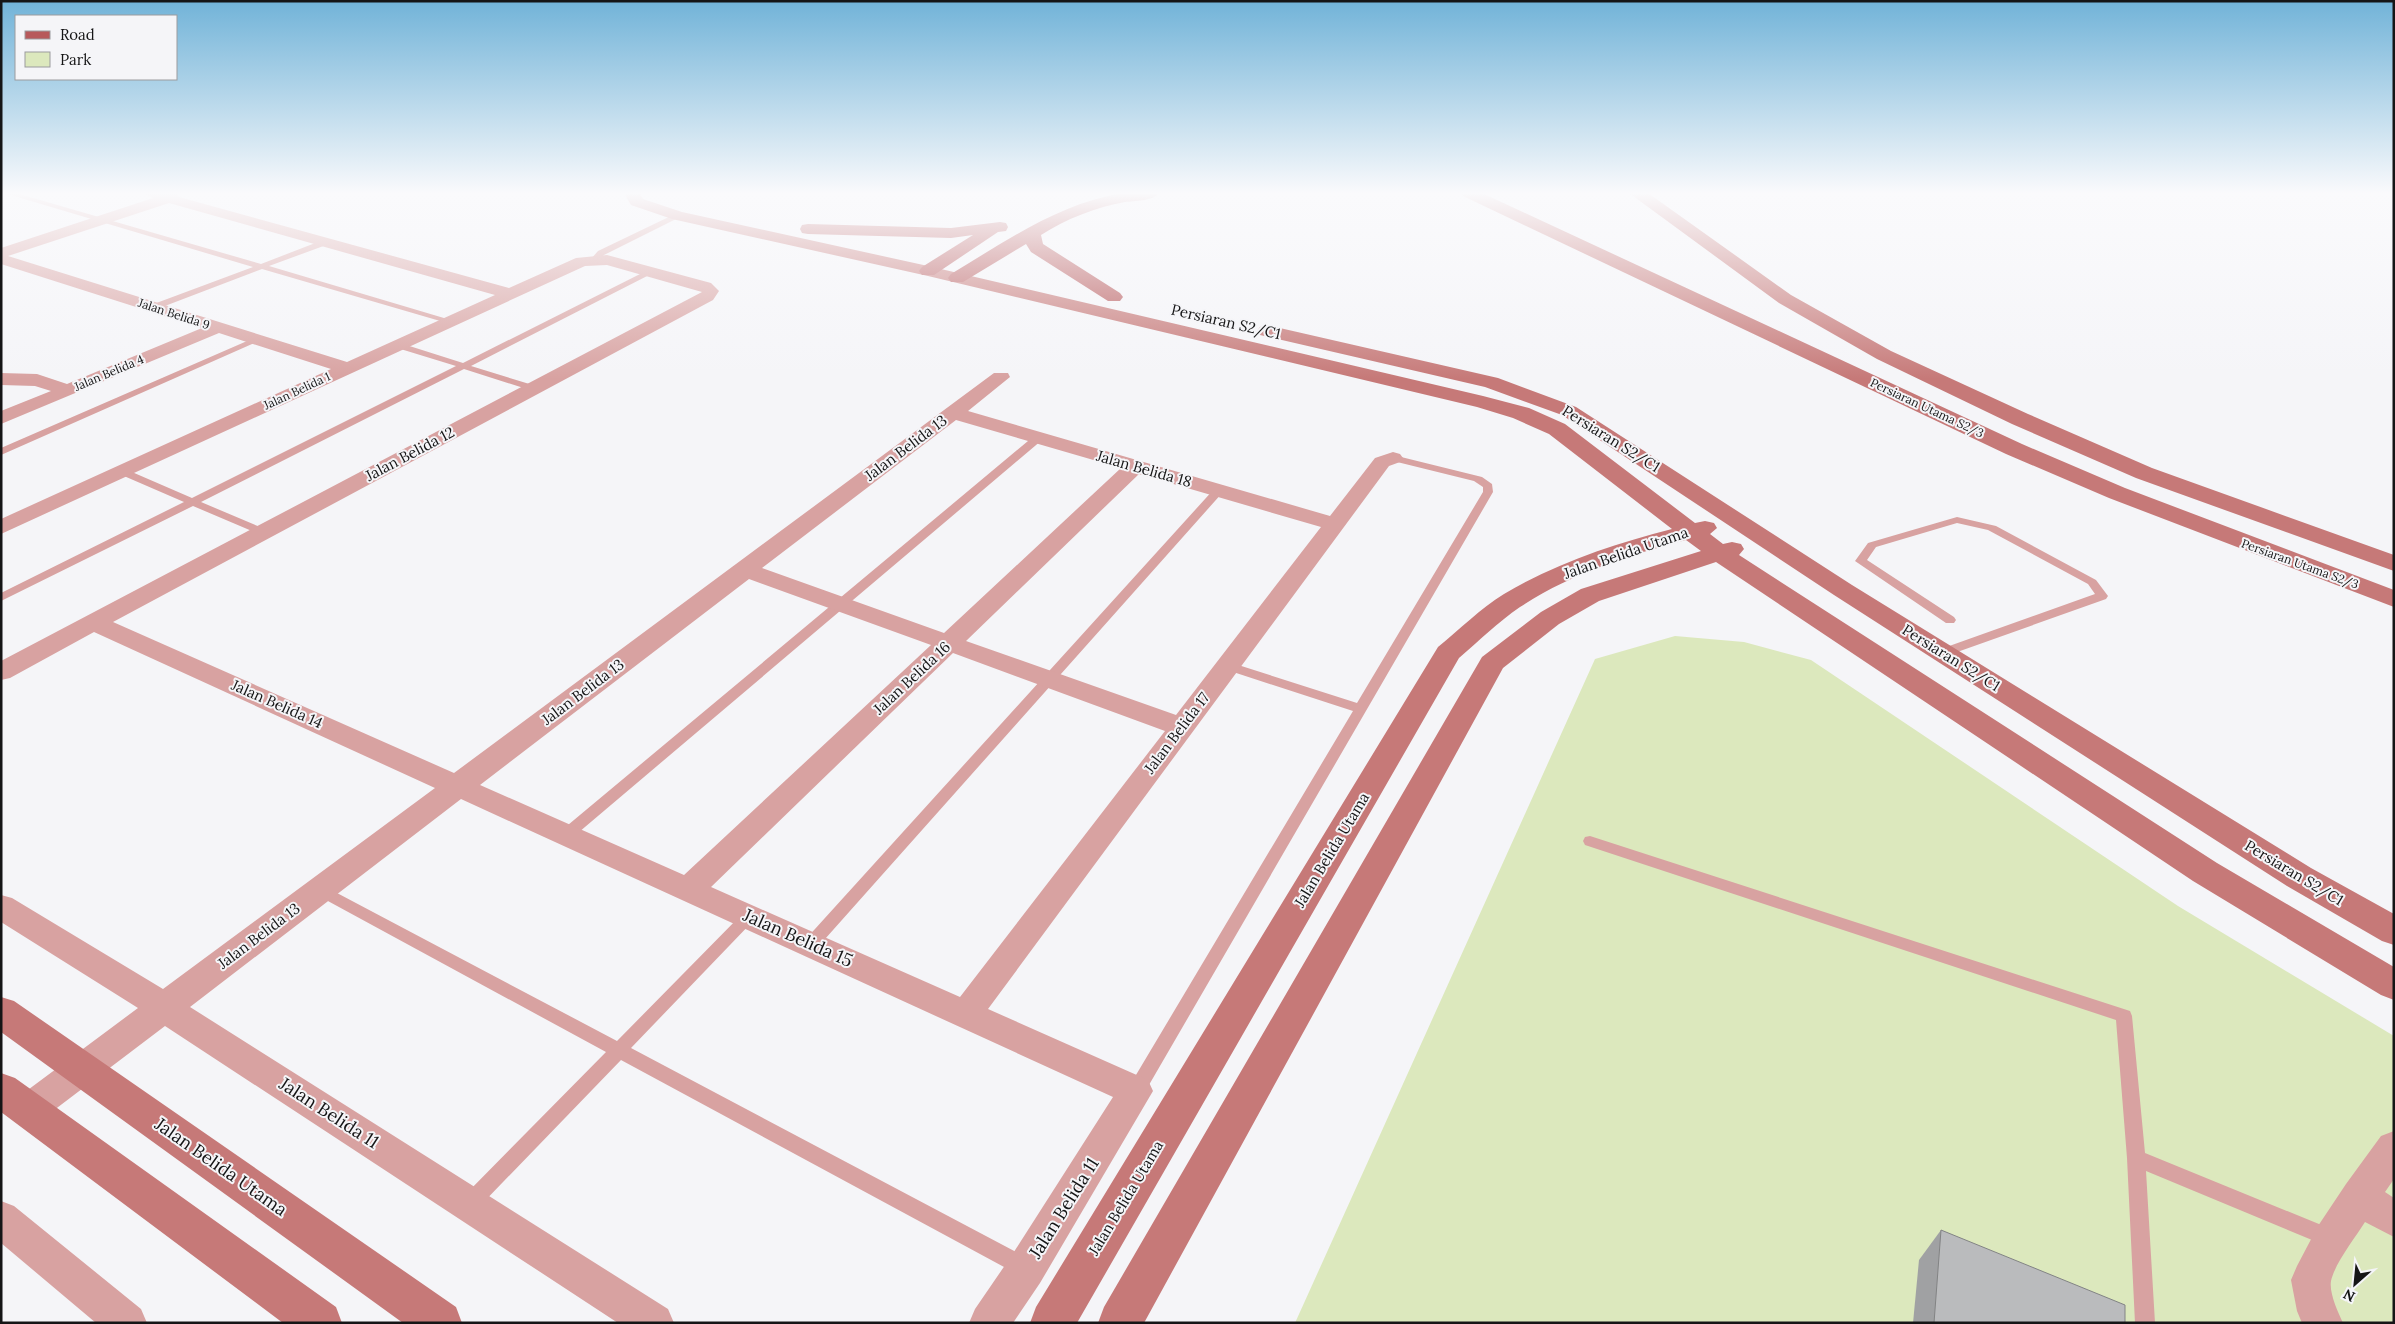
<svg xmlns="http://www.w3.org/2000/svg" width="2395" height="1324" viewBox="0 0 2395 1324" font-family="Lora,serif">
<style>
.green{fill:#dce8bd}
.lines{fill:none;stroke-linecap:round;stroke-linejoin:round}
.lane{fill:#d8a2a1;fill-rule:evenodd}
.street{fill:#d8a2a1;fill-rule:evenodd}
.secondary{fill:#c67978;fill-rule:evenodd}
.primary{fill:#b7595b;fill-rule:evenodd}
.wall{fill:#a0a1a3}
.building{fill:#babbbd;stroke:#828384}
.labels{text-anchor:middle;stroke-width:4;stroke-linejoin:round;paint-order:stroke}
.far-street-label{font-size:12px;fill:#151516;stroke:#f5f5f8}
.street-label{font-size:15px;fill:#151516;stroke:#f5f5f8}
.near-street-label{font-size:18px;fill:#151516;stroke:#f5f5f8}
</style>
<rect width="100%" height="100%" fill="#f5f5f8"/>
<path class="green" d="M1675,636L1744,642L1811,660L2178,906L2394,1036V1323H1295L1595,659Z"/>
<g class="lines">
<path class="lane" d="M4,193H16L261,264L323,240H329V244L269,266L454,321L447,323L262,269L157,309H151V305L253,267Z
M675,214L682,216L604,255L598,261L591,259L598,251Z
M648,270L655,272L471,366L536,386V390H530L464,369L201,502L267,530L269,532L267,534H259L193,506L1,601V593L184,502L117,473V469H125L192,498L456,366L394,347V343H400L463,363Z
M254,338L261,340L1,455V448Z
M1038,435L1042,436V440L572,838L567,839L562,838L560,834L562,830L1034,436Z
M1393,455L1482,477L1492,484L1493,492L1142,1097L1136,1099L1130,1097L1127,1091L1130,1085L1353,711L1224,669L1222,666L1224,663H1232L1357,703L1483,492V487L1474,481L1389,460L1388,458Z
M1219,487L1224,490L1223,492L817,948L811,950L805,948L803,944L805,940L1215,488Z
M1957,517L1996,526L2096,580L2108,596L2106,599L1946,656H1938L1936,653L1938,650L2095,594L2088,584L1988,530L1957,523L1876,547L1867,560L1954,617L1956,620L1954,623H1946L1855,561L1868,543Z
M1590,836L2130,1011L2132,1016L2145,1153L2336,1231L2339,1238L2336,1245L2329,1247L2146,1171L2155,1323H2135L2127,1158L2116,1020L1585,845L1583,841L1585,837Z
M320,884L617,1041L744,912L749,910L754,912L757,916L754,920L631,1048L1031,1260L1034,1267L1031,1274L1024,1277L1017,1274L621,1060L477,1209L470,1212L463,1209L461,1203L463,1197L606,1052L315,894L312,890L315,886Z"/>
<path class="street" d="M143,193L177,194L179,197L509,288L576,258L607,255L711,283L719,291L713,300L113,622L454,773L994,373H1008L1010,377L968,411L1330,516L1375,458L1393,452L1400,454L1403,458L1400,462L1389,466L988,1009L1148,1080L1153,1091L1040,1283L1013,1323H969L975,1309L1012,1255L1113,1097L461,799L190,1007L668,1309L674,1323H618L165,1026L41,1120L29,1125L17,1120L11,1109L17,1098L138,1008L1,922V895L12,898L163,989L435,788L94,632L10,678L1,680V661L702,292L607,265L585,266L1,534V519L331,369L219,333L1,424V411L51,391L35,386L1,385V373L37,374L67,384L202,328L1,264V248L153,198ZM169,203L495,295L347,362L8,256ZM956,420L1121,468L944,633L762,568ZM1139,474L1321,527L1176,715L966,641ZM749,579L931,645L684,875L480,785ZM953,653L1165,731L960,997L711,887Z
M2394,1131V1179L2385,1192L2394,1198V1237L2365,1222C2355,1238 2335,1263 2331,1281C2329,1293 2338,1312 2343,1323H2302L2297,1311L2291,1280L2297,1266L2318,1226L2346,1184L2381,1136Z
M1,1201L14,1206L141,1309L147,1323H96L1,1243Z"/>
<path class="secondary" d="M624,193H640L643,199L682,212L928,266L1483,396L1529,408L1565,424L1695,523L1705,521L1714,523L1717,528L1710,534L1723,544L1732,542L1741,544L1744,549L1739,555L2217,863L2394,967V1000L2381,995L2193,881L1716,562L1599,601L1559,624L1503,668L1144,1323H1098L1104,1307L1482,657L1541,612L1581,589L1701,551L1686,540C1629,555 1570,574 1520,607C1498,622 1479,641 1459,658L1077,1323H1030L1036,1307L1438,647C1460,629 1480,609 1504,594C1556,563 1614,544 1672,529L1549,434L1513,418L1477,407L928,276L672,219L631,205Z
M1461,193H1482L2022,444L2125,488L2394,590V607L2109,498L2006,454L1463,196Z
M1629,193H1648L1791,295L1891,351L2028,414L2152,468L2394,555V571L2136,478L2012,424L1877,359L1779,303Z
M1267,325L1498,378L1576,407L1852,585L2311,868L2394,914V945L2382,941L2287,886L1834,595L1562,415L1485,387L1260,335L1257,331L1260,327Z
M1,997L14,1001L456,1307L462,1323H403L1,1032Z
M1,1073L15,1078L336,1307L342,1323H283L1,1112Z"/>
<path class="primary" d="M1122,193H1159C1153,201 1134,201 1125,202C1096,207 1066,219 1041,235L1043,244L1120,293L1123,297L1120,301H1108L1031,252L1026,244L963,282H951L948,278L951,274C1006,241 1058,204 1122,193Z
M1000,222L1006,223L1008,227L1006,231L998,232L934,275H922L919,271L922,267L973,235L951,238L808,234L802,233L800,229L802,225L808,224L951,228Z"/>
</g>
<path class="wall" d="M1941,1230L2125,1323H1913L1919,1260Z"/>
<path class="building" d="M1941,1230L2125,1305V1323H1934Z"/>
<linearGradient id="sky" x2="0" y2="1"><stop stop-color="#71b3d8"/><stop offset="0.51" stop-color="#fafafc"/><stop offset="1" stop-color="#fafafc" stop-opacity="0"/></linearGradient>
<rect width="2395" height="379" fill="url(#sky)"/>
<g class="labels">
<g class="far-street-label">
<text transform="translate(174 314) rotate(18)" y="4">Jalan Belida 9</text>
<text transform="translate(109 373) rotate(-23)" y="4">Jalan Belida 4</text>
<text transform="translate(297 391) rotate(-25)" y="4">Jalan Belida 1</text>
<text transform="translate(1927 408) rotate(25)" y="4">Persiaran Utama S2/3</text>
<text transform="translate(2300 564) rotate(20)" y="4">Persiaran Utama S2/3</text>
</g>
<g class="street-label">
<text transform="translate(1226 322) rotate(13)" y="5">Persiaran S2/C1</text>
<text transform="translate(1611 439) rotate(32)" y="5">Persiaran S2/C1</text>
<text transform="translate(906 448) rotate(-37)" y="5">Jalan Belida 13</text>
<text transform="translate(410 454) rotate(-28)" y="5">Jalan Belida 12</text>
<text transform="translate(1144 469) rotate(16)" y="5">Jalan Belida 18</text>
<text transform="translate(1626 553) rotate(-19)" y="5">Jalan Belida Utama</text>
<text transform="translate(1951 658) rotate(32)" y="5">Persiaran S2/C1</text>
<text transform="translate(912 678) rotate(-43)" y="5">Jalan Belida 16</text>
<text transform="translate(583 692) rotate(-37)" y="5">Jalan Belida 13</text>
<text transform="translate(277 704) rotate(24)" y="5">Jalan Belida 14</text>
<text transform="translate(1177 733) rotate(-53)" y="5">Jalan Belida 17</text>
<text transform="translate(1332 850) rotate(-59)" y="5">Jalan Belida Utama</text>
<text transform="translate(2294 873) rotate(31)" y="5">Persiaran S2/C1</text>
<text transform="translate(259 936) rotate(-37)" y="5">Jalan Belida 13</text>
<text transform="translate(1126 1198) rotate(-59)" y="5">Jalan Belida Utama</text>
</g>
<g class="near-street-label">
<text transform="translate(798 938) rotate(24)" y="6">Jalan Belida 15</text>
<text transform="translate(329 1113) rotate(33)" y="6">Jalan Belida 11</text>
<text transform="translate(221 1167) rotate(35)" y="6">Jalan Belida Utama</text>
<text transform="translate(1064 1208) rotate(-58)" y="6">Jalan Belida 11</text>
</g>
</g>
<rect width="2395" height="1324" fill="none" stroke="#151516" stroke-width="5"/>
<rect x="15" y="15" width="162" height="65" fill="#f5f5f8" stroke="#9b9b9e"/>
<rect x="25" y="31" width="25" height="8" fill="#b7595b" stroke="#9b9b9e"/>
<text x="60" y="40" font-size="15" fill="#151516">Road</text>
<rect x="25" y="52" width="25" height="15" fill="#dce8bd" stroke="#9b9b9e"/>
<text x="60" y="65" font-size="15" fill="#151516">Park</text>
<g transform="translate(2355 1284) rotate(207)" stroke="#f5f5f8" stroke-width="4" paint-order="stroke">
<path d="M0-4L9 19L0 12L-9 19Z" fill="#151516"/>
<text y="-8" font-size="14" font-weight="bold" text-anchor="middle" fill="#151516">N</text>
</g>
</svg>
